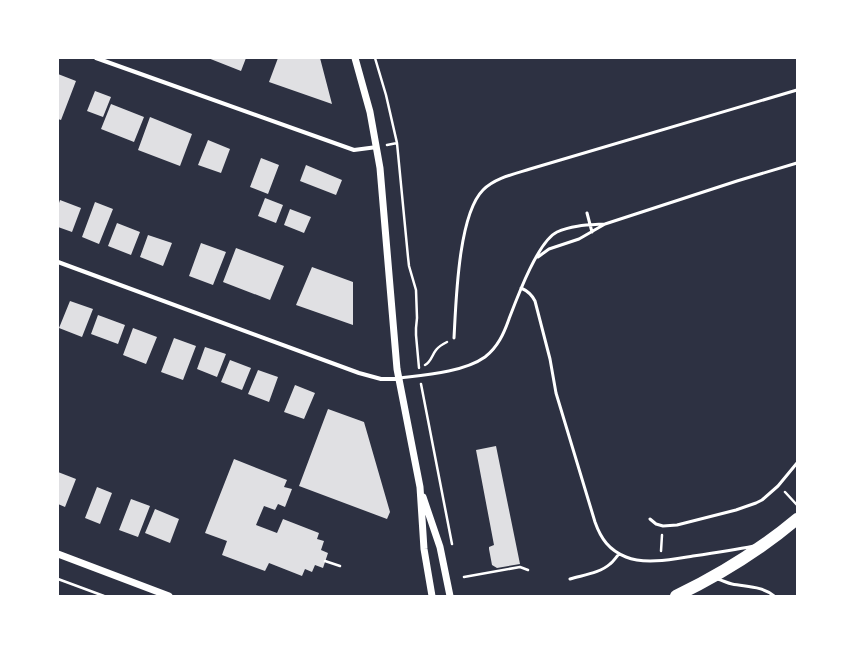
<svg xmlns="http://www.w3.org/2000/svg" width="855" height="654" viewBox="0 0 855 654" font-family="Figtree,sans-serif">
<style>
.building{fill:#e0e0e3}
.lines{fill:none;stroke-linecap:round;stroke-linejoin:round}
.path{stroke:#fff;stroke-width:2.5}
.service{stroke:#fff;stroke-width:3}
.minor{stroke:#fff;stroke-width:4}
.tertiary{stroke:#fff;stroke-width:7}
.motorway{stroke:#fff;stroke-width:12}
</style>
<rect width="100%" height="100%" fill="#2d3142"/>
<path class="building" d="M208,58H246L241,71Z
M278,58H320L332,104L269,82Z
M58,74L76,81L61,120L58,119Z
M95,91L111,97L103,117L87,111Z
M111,104L144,117L134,142L101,129Z
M150,117L192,134L180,166L138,150Z
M208,140L230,149L221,173L198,165Z
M261,158L279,165L268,194L250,187Z
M306,165L342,180L336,195L300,181Z
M265,198L283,205L276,223L258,216Z
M60,200L81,208L72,232L58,227V206Z
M95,202L113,209L99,244L82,237Z
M290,209L311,217L304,233L284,225Z
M117,223L140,232L131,255L108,246Z
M148,235L172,243L163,266L140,257Z
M201,243L226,252L213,285L189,276Z
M236,248L284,266L270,300L223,282Z
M312,267L353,282V325L296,305Z
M70,301L93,309L82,337L59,328Z
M98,315L125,325L118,344L91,334Z
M133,328L157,337L146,364L123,355Z
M174,338L196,346L183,380L161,372Z
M205,347L226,354L217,377L197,369Z
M230,360L251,368L242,390L221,382Z
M258,370L278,377L269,402L248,394Z
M295,385L315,393L304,419L284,412Z
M328,409L364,422L390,512L387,519L299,486Z
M496,446L520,564L497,568L492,565L489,549V547L494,545L476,450Z
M234,459L287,480L284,487L292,489L285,507L278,504L275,510L264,506L256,525L277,533L283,519L319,533L317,539L324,541L321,550L328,553L323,568L315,565L312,572L305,569L302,576L269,563L265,571L222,555L227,541L205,533Z
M58,472L76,479L65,507L58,504Z
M97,487L112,493L100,524L85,518Z
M131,499L150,506L138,537L119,530Z
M155,509L179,519L170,543L145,533Z"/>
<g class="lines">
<path class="path" d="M375,58L386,95L397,143L408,257L409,266L416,290L417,318L416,328V335L419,368
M387,145L397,143
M425,365C431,362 432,355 436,350C439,346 443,344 447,342
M421,384L452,544
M785,492L797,505
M661,551L662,535
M325,561L340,566
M464,577L520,567L528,570
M58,579L104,596"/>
<path class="service" d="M587,213L592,232
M538,257L549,249L579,239L605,224L737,181L797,163
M521,288C528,291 532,295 535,301L550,359L556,393L595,522C601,539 609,550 626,557C645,565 674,559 693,556C714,553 734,550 754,546
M454,338C456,303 458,215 483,190C495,178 514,174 530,169L797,90
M400,378C425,375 464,372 485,357C498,347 504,333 509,319C517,298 538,241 557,232C572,225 589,225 605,224
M650,519L656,524L663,526L677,525L736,510L756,503L762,500L778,486L797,463
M570,579C583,575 600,573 610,564C614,561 616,557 619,554
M717,579C722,580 727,583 732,584C747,587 762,586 774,596"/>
<path class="minor" d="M96,58L354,150L377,147
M58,262L359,373L381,379H398"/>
<path class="tertiary" d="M355,58L370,112L380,168L397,369L420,487L424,549L432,596
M423,497L440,547L450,596
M58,554L169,596"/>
<path class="motorway" d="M676,596C720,575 760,550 797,519"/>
</g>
<rect width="855" height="654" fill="none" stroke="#ffffff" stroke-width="118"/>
</svg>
